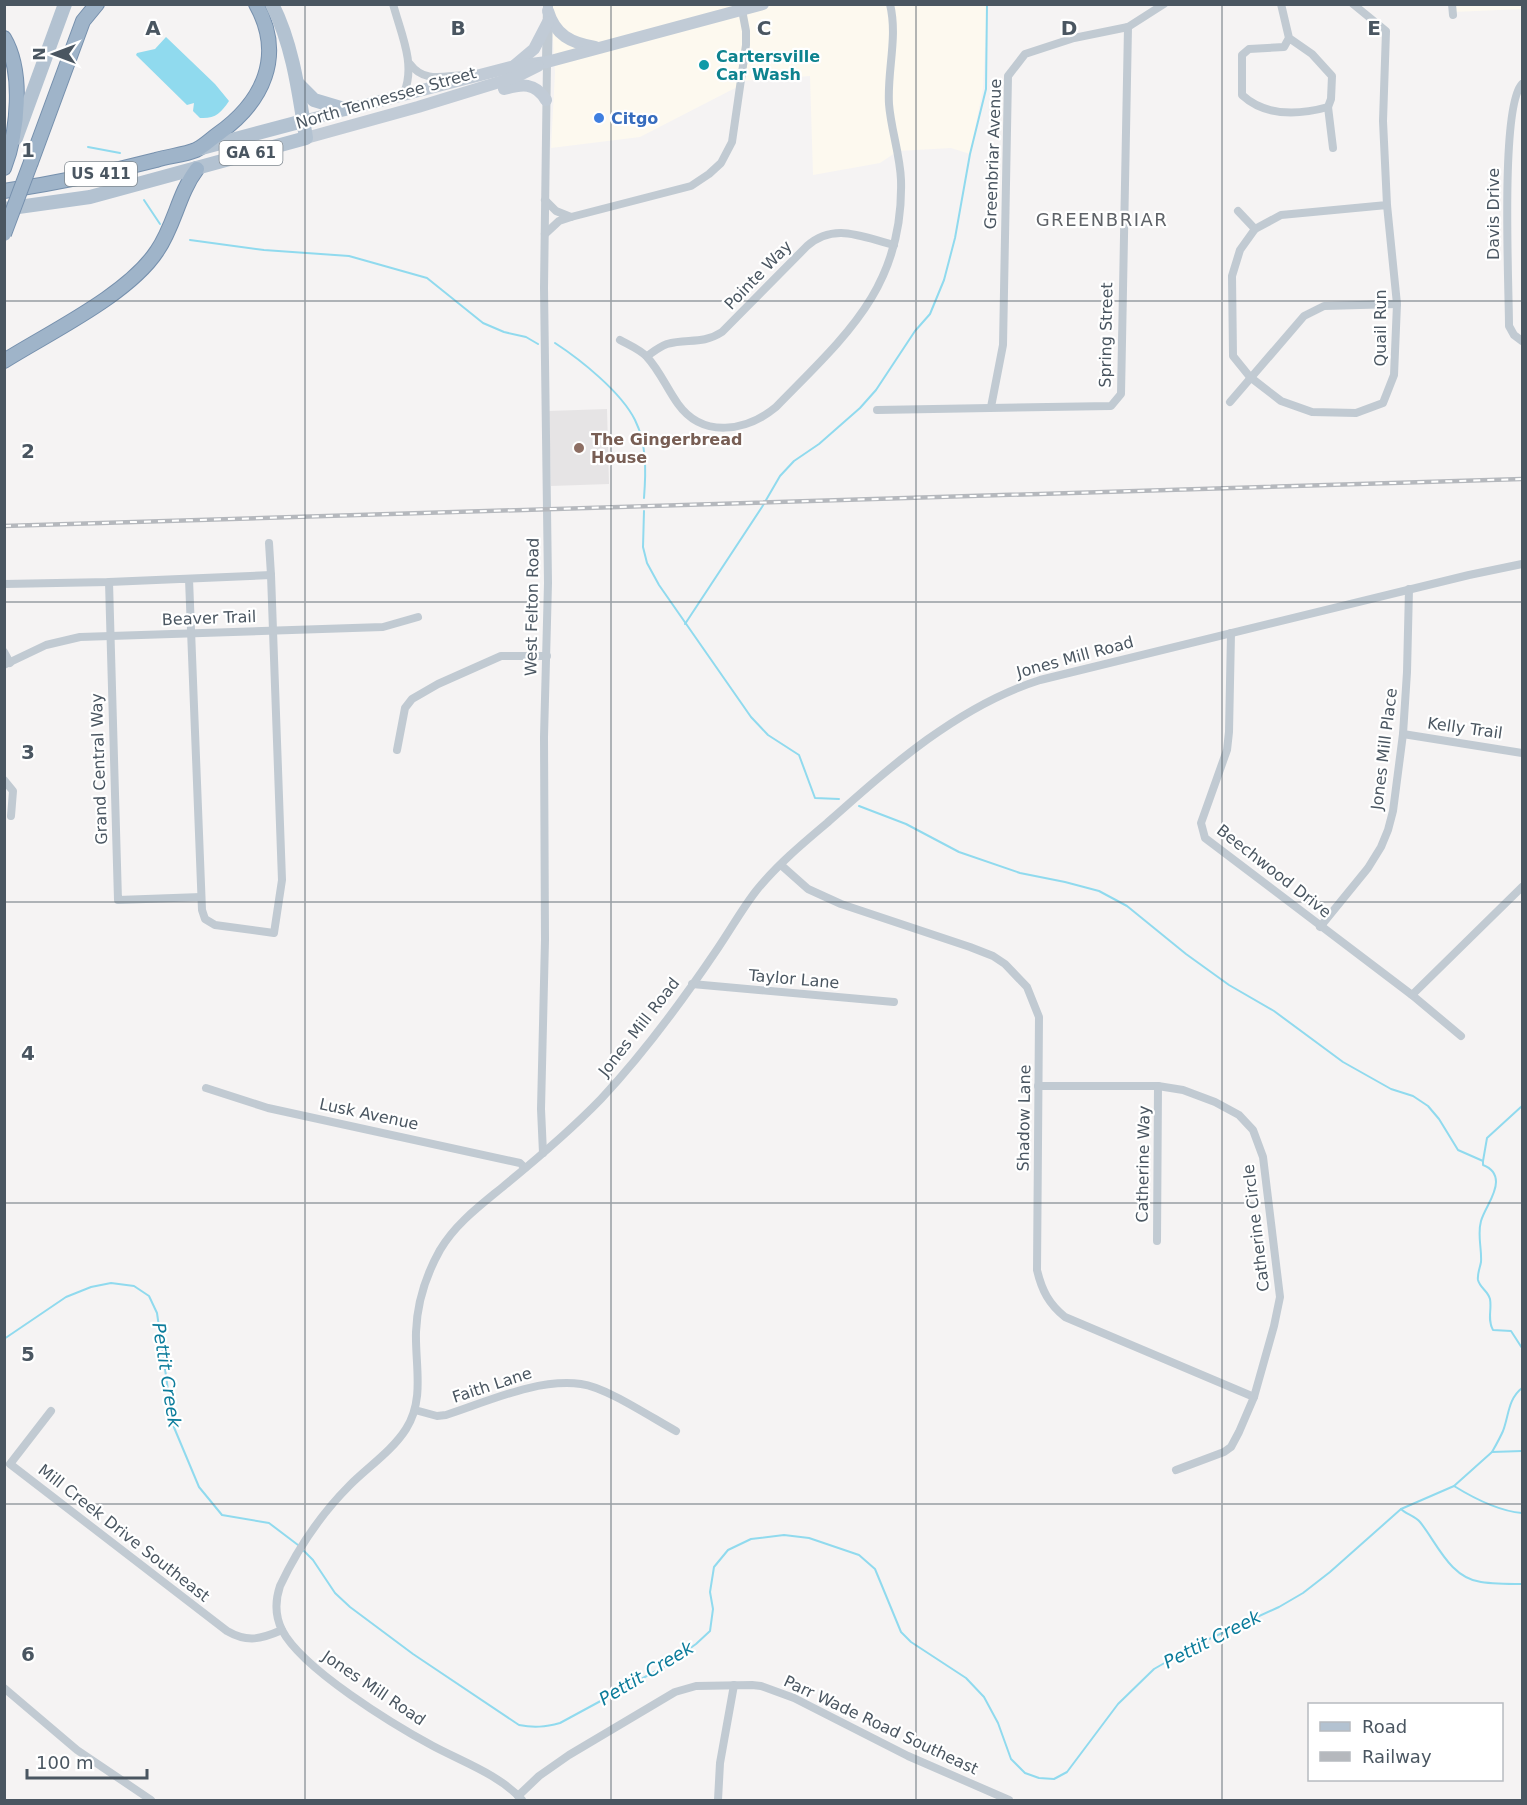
<svg xmlns="http://www.w3.org/2000/svg" width="1527" height="1805" font-family="'DejaVu Sans',sans-serif">
<style>
.commercial{fill:#fdf9ef}
.education{fill:#e6e4e5}
.water{fill:#90daee}
.lines{fill:none;stroke-linecap:round;stroke-linejoin:round}
.stream{stroke:#90daee;stroke-width:2}
.trunk-casing{stroke:#7690ad;stroke-width:16}
.minor{stroke:#c1cad2;stroke-width:8}
.tertiary{stroke:#c1cad2;stroke-width:10}
.secondary{stroke:#c1cbd6;stroke-width:12}
.primary{stroke:#b3c2d1;stroke-width:14}
.trunk{stroke:#9fb4c9;stroke-width:14}
.rail-casing{stroke:#b5b8bd;stroke-width:4.5}
.rail{stroke:#fff;stroke-width:2;stroke-dasharray:7;stroke-linecap:butt}
.trunk-bridge-casing{stroke:#7690ad;stroke-width:16;stroke-linecap:butt}
.trunk-bridge{stroke:#9fb4c9;stroke-width:14}
.grid{fill:none;stroke:#4a5661;stroke-width:1.5;stroke-opacity:0.55}
.culture-dot{fill:#0f9aa8;stroke:#fff;stroke-width:2}
.shop-dot{fill:#3f7fe0;stroke:#fff;stroke-width:2}
.education-dot{fill:#8d6e63;stroke:#fff;stroke-width:2}
.labels{text-anchor:middle;dominant-baseline:central;stroke-width:4.5;stroke-linejoin:round;paint-order:stroke}
.shield{fill:#fff;stroke:#808990;stroke-width:1.5}
.shield-label{font-size:15px;font-weight:bold;fill:#4a5661}
.culture-label{font-size:16px;font-weight:bold;fill:#0d838f;stroke:#fff;text-anchor:start}
.street-label{font-size:16px;fill:#4a5661;stroke:#fff}
.shop-label{font-size:16px;font-weight:bold;fill:#366cbe;stroke:#fff;text-anchor:start}
.education-label{font-size:16px;font-weight:bold;fill:#785e54;stroke:#fff;text-anchor:start}
.neighbourhood-label{font-size:18px;letter-spacing:1.5px;fill:#5f6368;stroke:#fff}
.water-label{font-size:18px;font-style:italic;fill:#0c7c9b;stroke:#fff}
.grid-label{font-size:20px;text-anchor:middle;font-weight:bold;fill:#4a5661;stroke:#fff;stroke-width:4.5;stroke-linejoin:round;paint-order:stroke}
</style>
<rect width="100%" height="100%" fill="#f5f3f3"/>
<!-- commercial -->
<g class="commercial">
<path d="M551,5H987L983,88L970,154L951,148L898,151L880,163L813,175L810,76L741,81V85L640,137L551,148L555,73Z"/>
<path d="M1454,5H1522V9L1453,12Z"/>
</g>
<!-- education -->
<path class="education" d="M607,409L609,484L551,486L549,411Z"/>
<!-- water -->
<path class="water" d="M166,37L215,84L229,101C221,113 215,119 200,118L193,111L194,103L187,105L136,55L137,53L155,49Z"/>
<g class="lines">
<!-- stream -->
<g class="stream">
<path d="M88,147L120,153"/>
<path d="M144,200L160,224"/>
<path d="M190,240L264,250L349,256L427,278L483,323L504,332L526,337L538,344"/>
<path d="M555,343C581,360 621,392 635,420C647,444 646,472 644,498"/>
<path d="M644,511L643,547L647,563L659,585L751,717L768,735L799,755L815,798L839,799"/>
<path d="M685,624L762,507L780,476L794,461L819,444L860,408L876,390L915,331L930,314L944,280L955,238L970,154L986,89L987,4"/>
<path d="M859,806L906,824L959,852L1020,873L1065,882L1099,891L1127,906L1186,954L1229,985L1274,1011L1343,1062L1391,1089L1413,1096L1428,1106L1439,1119L1458,1150L1483,1161V1165C1491,1168 1496,1173 1496,1182C1496,1195 1485,1208 1481,1221C1477,1235 1482,1248 1481,1262C1480,1268 1477,1274 1478,1280C1480,1288 1488,1291 1490,1299C1492,1310 1487,1319 1493,1330L1511,1331L1522,1348"/>
<path d="M1483,1161L1487,1138L1522,1106"/>
<path d="M4,1339L66,1297L91,1287L111,1283L134,1286L149,1296L157,1313L173,1425L199,1487L222,1515L269,1523L298,1545"/>
<path d="M1492,1452C1496,1445 1500,1438 1503,1431C1509,1415 1508,1399 1522,1388"/>
<path d="M1454,1486C1475,1499 1498,1511 1522,1513"/>
<path d="M1401,1509C1406,1514 1415,1516 1420,1522C1437,1543 1450,1578 1481,1582C1494,1584 1509,1584 1522,1584"/>
<path d="M302,1549L313,1560L335,1593L350,1607L413,1654L519,1725C534,1728 545,1727 560,1723L667,1665L696,1644L710,1631L713,1609L710,1592L714,1567L728,1550L751,1539L784,1535L809,1538L859,1555L875,1569L901,1632L911,1642L966,1678L984,1697L998,1723L1011,1759L1025,1773L1039,1778L1054,1779L1067,1772L1118,1704L1154,1669L1194,1646L1279,1607L1303,1593L1330,1572L1401,1509L1454,1486L1492,1452L1522,1451"/>
</g>
<defs>
<g id="trunk">
<path d="M4,38C24,72 18,132 4,168"/>
<path d="M31,162L83,21L97,4"/>
<path d="M4,191C56,183 106,173 156,160C169,156 184,155 196,150C204,146 211,139 218,134C263,102 285,56 256,4"/>
<path d="M4,361C50,332 128,295 157,251C175,225 178,194 197,169"/>
</g>
</defs>
<!-- trunk casing -->
<use href="#trunk" class="trunk-casing"/>
<!-- minor -->
<g class="minor">
<path d="M393,4C401,34 416,64 404,93"/>
<path d="M1281,4L1289,38L1284,47L1249,49L1242,55V95C1266,117 1299,115 1328,107L1331,99L1332,76L1312,54L1289,38"/>
<path d="M1353,4L1386,31L1383,121L1387,205L1397,304L1394,375L1383,403L1356,413L1312,412L1281,401L1250,377L1233,356L1232,276L1240,250L1255,229L1281,215L1387,205"/>
<path d="M1452,4L1453,15"/>
<path d="M410,64C424,83 443,76 464,75"/>
<path d="M1522,84C1500,107 1509,286 1509,326L1514,335L1522,341"/>
<path d="M1328,107L1333,148"/>
<path d="M1238,211L1255,229"/>
<path d="M571,217L691,186L709,174L721,163L732,142L746,45V31L742,10"/>
<path d="M545,234L559,221L571,217L556,211L545,200"/>
<path d="M620,340C629,345 641,350 647,357C660,371 667,389 678,404C703,439 747,431 776,407C844,337 904,288 901,180C900,154 891,130 889,104C887,70 898,38 890,4"/>
<path d="M647,356C653,352 659,347 667,344C687,338 702,345 722,332L807,246C834,222 862,237 894,245"/>
<path d="M1230,402L1304,316L1324,306L1397,304"/>
<path d="M991,407L1003,345L1008,76L1025,54L1074,38L1128,27L1164,4"/>
<path d="M877,410L1111,406L1121,394L1128,27"/>
<path d="M269,543L271,575"/>
<path d="M109,582L118,900L201,897"/>
<path d="M4,584L109,582L271,575L282,880L274,933L215,925L205,919L202,910L189,579"/>
<path d="M1231,633L1229,732L1227,750L1201,823L1205,838L1412,995L1461,1036"/>
<path d="M4,652L10,663"/>
<path d="M4,665L46,645L80,637L383,627L418,617"/>
<path d="M1403,734L1522,753"/>
<path d="M397,750L405,708L412,699L438,684L501,656H547"/>
<path d="M4,780L13,791L11,816"/>
<path d="M781,865L808,889L841,904L970,947L993,956L1005,964L1027,987L1039,1017L1037,1270C1042,1291 1049,1304 1065,1317L1254,1397"/>
<path d="M1320,927L1368,868L1381,847L1388,830L1393,811L1403,734L1407,672L1409,589"/>
<path d="M692,984L894,1002"/>
<path d="M1412,995L1522,887"/>
<path d="M1038,1086H1158L1183,1090L1215,1102L1239,1115L1253,1130L1263,1157L1280,1297L1274,1326L1254,1397L1239,1432L1231,1447L1224,1452L1176,1470"/>
<path d="M206,1088L268,1108L520,1163L525,1168"/>
<path d="M543,1153L541,1109L545,940L544,737L548,583L544,288L547,62"/>
<path d="M1157,1241L1158,1086"/>
<path d="M415,1410L437,1416L446,1415C487,1402 537,1378 581,1384C606,1387 652,1418 676,1431"/>
<path d="M51,1411L10,1464L227,1631C248,1643 261,1639 282,1630"/>
<path d="M4,1688L77,1750L151,1800"/>
<path d="M518,1796L539,1776L569,1755L675,1692L696,1686L752,1685L761,1686L794,1698L908,1756L1009,1800"/>
<path d="M522,1800C500,1775 463,1762 433,1746C394,1725 302,1669 282,1630C275,1616 275,1601 280,1586C297,1550 321,1514 350,1485C368,1467 392,1451 406,1429C425,1399 415,1365 416,1332C417,1304 426,1275 440,1250C456,1223 481,1205 505,1185C538,1158 571,1130 601,1099C644,1053 683,1000 718,948C731,929 742,909 756,891C776,866 802,844 827,823C890,767 958,706 1040,680L1469,575L1522,564"/>
<path d="M718,1800L720,1763L734,1685"/>
</g>
<!-- tertiary -->
<path class="tertiary" d="M547,62L548,4"/>
<!-- secondary -->
<g class="secondary">
<path d="M548,11C555,35 571,43 595,47"/>
<path d="M515,65L534,49L548,22"/>
<path d="M504,89C522,84 535,82 546,100"/>
<path d="M303,121L515,66L547,62L763,4"/>
<path d="M306,138L418,107L516,77L538,66"/>
</g>
<!-- primary -->
<g class="primary">
<path d="M298,84L314,100L344,109"/>
<path d="M16,138L65,4"/>
<path d="M198,149L303,121"/>
<path d="M4,209L90,197L306,138C299,94 293,45 272,4"/>
</g>
<!-- trunk -->
<use href="#trunk" class="trunk"/>
<defs>
<path id="rail" d="M4,526L1522,479"/>
</defs>
<!-- rail casing -->
<use href="#rail" class="rail-casing"/>
<!-- rail -->
<use href="#rail" class="rail"/>
<defs>
<path id="trunk-bridge" d="M4,234L31,162"/>
</defs>
<!-- trunk-bridge casing -->
<use href="#trunk-bridge" class="trunk-bridge-casing"/>
<!-- trunk-bridge -->
<use href="#trunk-bridge" class="trunk-bridge"/>
</g>
<!-- grid -->
<path class="grid" d="M305,4V1800M611,4V1800M916,4V1800M1222,4V1800M4,301H1522M4,602H1522M4,902H1522M4,1203H1522M4,1504H1522"/>
<!-- markers -->
<circle class="culture-dot" cx="704" cy="65" r="6"/>
<circle class="shop-dot" cx="599" cy="118" r="6"/>
<circle class="education-dot" cx="579" cy="448" r="6"/>
<g class="labels">
<!-- shield labels -->
<g class="shield">
<rect x="219.5" y="141" width="63" height="24" rx="4.5"/>
<rect x="65" y="162" width="72" height="24" rx="4.5"/>
</g>
<g class="shield-label">
<text x="251" y="153">GA 61</text>
<text x="101" y="174">US 411</text>
</g>
<!-- culture labels -->
<g class="culture-label">
<text x="716" y="56">Cartersville<tspan x="716" dy="18">Car Wash</tspan></text>
</g>
<!-- street labels -->
<g class="street-label">
<text transform="translate(386 98) rotate(-16)">North Tennessee Street</text>
<text transform="translate(993 154) rotate(-88)">Greenbriar Avenue</text>
<text transform="translate(1493 214) rotate(-90)">Davis Drive</text>
<text transform="translate(758 275) rotate(-46)">Pointe Way</text>
<text transform="translate(1380 328) rotate(-90)">Quail Run</text>
<text transform="translate(1106 335) rotate(-89)">Spring Street</text>
<text transform="translate(532 607) rotate(-89)">West Felton Road</text>
<text transform="translate(209 618) rotate(-2)">Beaver Trail</text>
<text transform="translate(1075 657) rotate(-15)">Jones Mill Road</text>
<text transform="translate(1465 728) rotate(8)">Kelly Trail</text>
<text transform="translate(1384 749) rotate(-83)">Jones Mill Place</text>
<text transform="translate(99 769) rotate(-92)">Grand Central Way</text>
<text transform="translate(1274 871) rotate(38)">Beechwood Drive</text>
<text transform="translate(794 979) rotate(5)">Taylor Lane</text>
<text transform="translate(639 1027) rotate(-52)">Jones Mill Road</text>
<text transform="translate(369 1114) rotate(12)">Lusk Avenue</text>
<text transform="translate(1024 1118) rotate(-89)">Shadow Lane</text>
<text transform="translate(1143 1164) rotate(-89)">Catherine Way</text>
<text transform="translate(1256 1228) rotate(-97)">Catherine Circle</text>
<text transform="translate(492 1385) rotate(-18)">Faith Lane</text>
<text transform="translate(124 1533) rotate(38)">Mill Creek Drive Southeast</text>
<text transform="translate(374 1688) rotate(34)">Jones Mill Road</text>
<text transform="translate(881 1725) rotate(25)">Parr Wade Road Southeast</text>
</g>
<!-- shop labels -->
<g class="shop-label">
<text x="611" y="118">Citgo</text>
</g>
<!-- education labels -->
<g class="education-label">
<text x="591" y="439">The Gingerbread<tspan x="591" dy="18">House</tspan></text>
</g>
<!-- neighbourhood labels -->
<g class="neighbourhood-label">
<text x="1102" y="219">GREENBRIAR</text>
</g>
<!-- water labels -->
<g class="water-label">
<text transform="translate(167 1375) rotate(81)">Pettit Creek</text>
<text transform="translate(1212 1639) rotate(-27)">Pettit Creek</text>
<text transform="translate(646 1673) rotate(-31)">Pettit Creek</text>
</g>
</g>
<g class="grid-label">
<text x="153" y="35">A</text>
<text x="458" y="35">B</text>
<text x="764" y="35">C</text>
<text x="1069" y="35">D</text>
<text x="1374" y="35">E</text>
<text x="28" y="157">1</text>
<text x="28" y="458">2</text>
<text x="28" y="759">3</text>
<text x="28" y="1060">4</text>
<text x="28" y="1361">5</text>
<text x="28" y="1661">6</text>
</g>
<!-- border -->
<rect width="1527" height="1805" fill="none" stroke="#4a5661" stroke-width="12"/>
<!-- legend -->
<rect x="1308" y="1703" width="195" height="78" fill="#ffffff" stroke="#b7bbc0" stroke-width="1.5"/>
<rect x="1320" y="1722" width="30" height="9" fill="#b3c2d1" stroke="#b7bbc0" stroke-width="1.5"/>
<text x="1362" y="1733" font-size="18" fill="#4a5661">Road</text>
<rect x="1320" y="1752" width="30" height="9" fill="#b5b8bd" stroke="#b7bbc0" stroke-width="1.5"/>
<text x="1362" y="1763" font-size="18" fill="#4a5661">Railway</text>
<!-- north arrow -->
<g transform="translate(54 54) rotate(270)" stroke="#ffffff" stroke-width="4.5" paint-order="stroke">
<path d="M0-4.5L10 22L0 15L-10 22Z" fill="#4a5661"/>
<text y="-9" font-size="16" font-weight="bold" text-anchor="middle" fill="#4a5661">N</text>
</g>
<!-- scale -->
<path d="M27 1769v9h120v-9" fill="none" stroke="#4a5661" stroke-width="3"/>
<text x="36" y="1769" font-size="18" fill="#4a5661" stroke="#ffffff" stroke-width="4.5" paint-order="stroke">100 m</text>
</svg>
